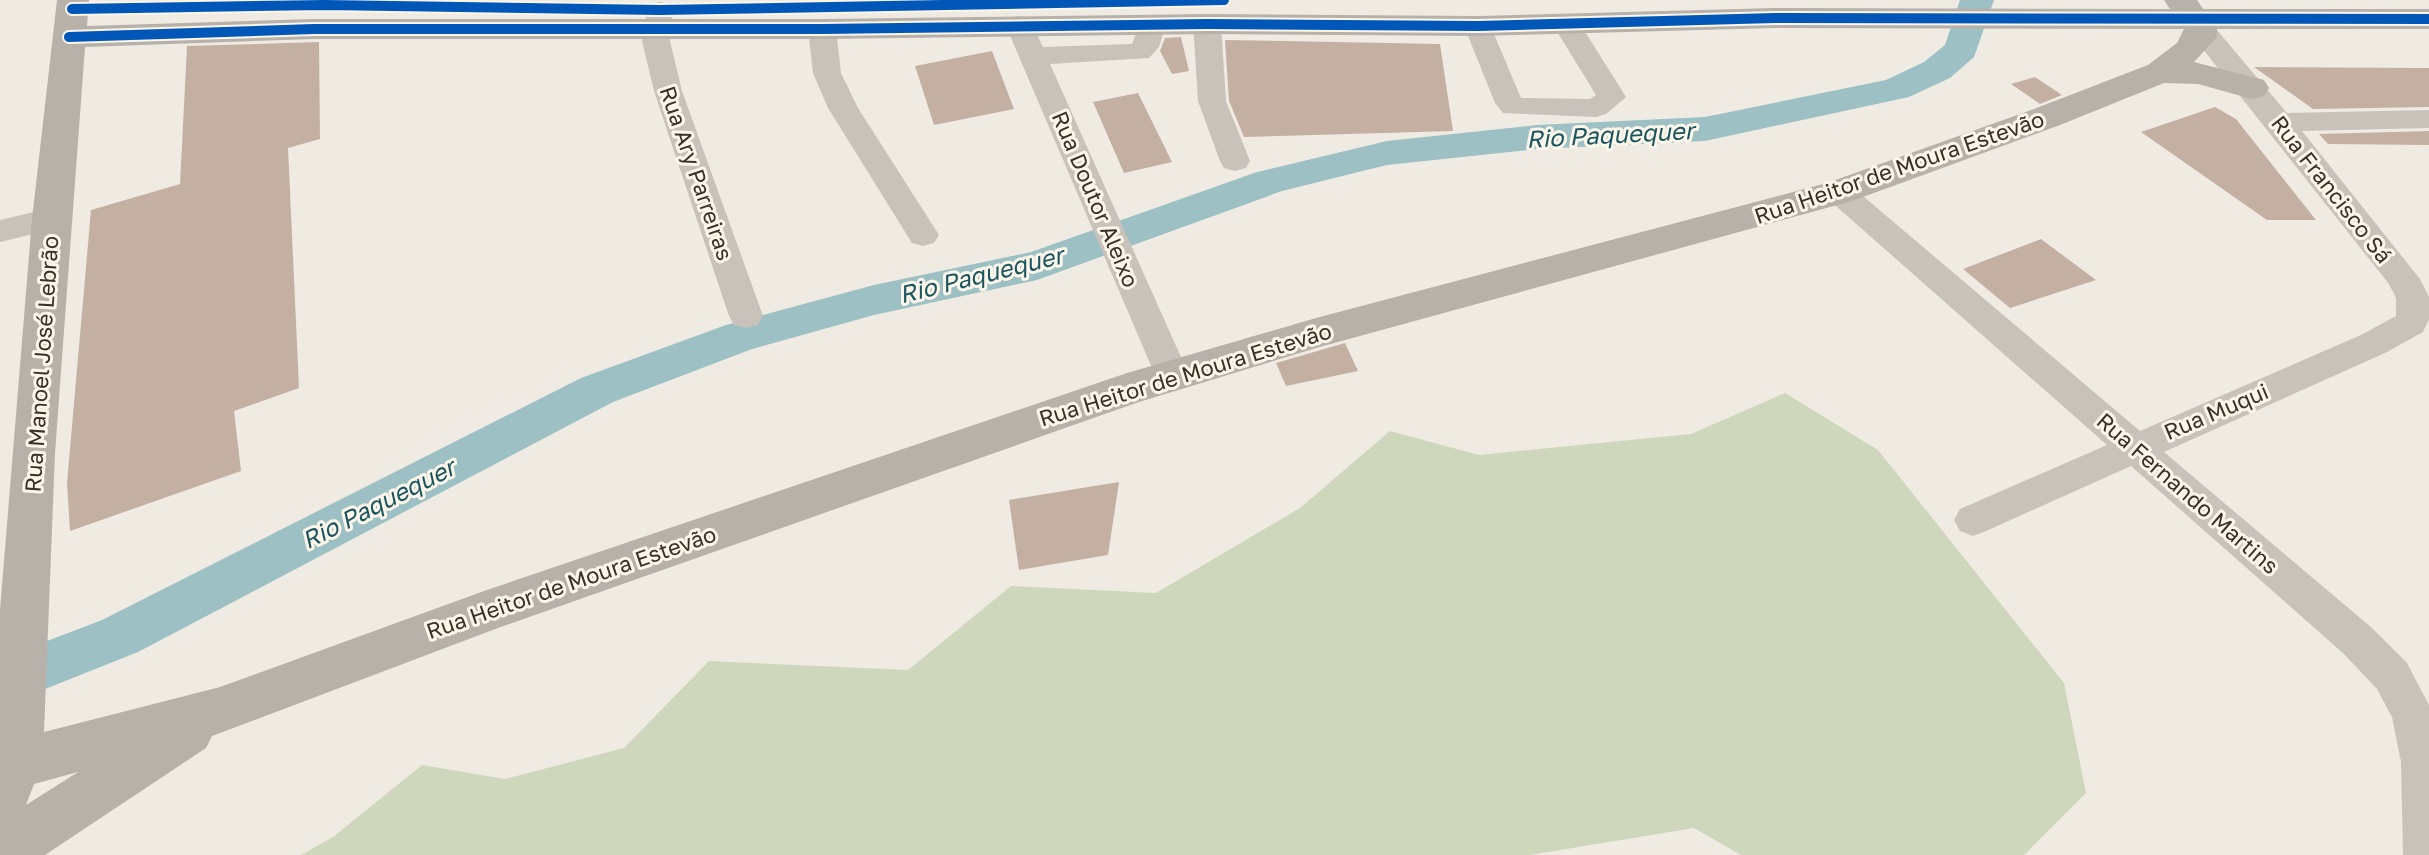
<svg xmlns="http://www.w3.org/2000/svg" width="2429" height="855" font-family="'Golos Text',sans-serif">
<style>
.green{fill:#ced7bb}
.lines{fill:none;stroke-linecap:round;stroke-linejoin:round}
.river{fill:#9cc0c3;fill-rule:evenodd}
.building{fill:#c4b0a3}
.minor{fill:#c8c2bb;fill-rule:evenodd}
.major{fill:#b7b1aa;fill-rule:evenodd}
.cycleway-casing{stroke:#fcf5ea;stroke-width:14}
.cycleway{stroke:#0057b8;stroke-width:10}
.labels{text-anchor:middle;dominant-baseline:central;stroke-width:6;stroke-linejoin:round;paint-order:stroke}
.street-label{font-size:22px;fill:#3a3028;stroke:#fcf5ea}
.water-label{font-size:24px;font-style:italic;fill:#195560;stroke:#fcf5ea}
</style>
<rect width="100%" height="100%" fill="#efebe3"/>
<!-- green -->
<path class="green" d="M1785,393L1878,450L2064,683L2086,793L2024,855H1741L1694,828L1530,855H301L333,837L422,765L505,779L624,748L709,661L908,670L1011,586L1156,593L1300,508L1390,431L1479,455L1691,434Z"/>
<g class="lines">
<!-- river -->
<path class="river" d="M1960,0H1994L1974,57L1950,78L1909,97L1705,141L1537,149L1387,165L1282,191L1037,280L874,315L752,349L613,402L138,652L0,707V659L102,620L581,378L726,325L874,285L1031,252L1257,172L1387,141L1537,125L1705,117L1886,80L1924,62L1945,45Z"/>
</g>
<!-- building -->
<g class="building">
<path d="M1181,37L1189,71L1172,74L1160,51L1165,38Z"/>
<path d="M1225,40L1440,44L1453,131L1244,137L1229,101Z"/>
<path d="M319,42L320,139L288,148L299,388L234,411L241,471L70,531L67,483L91,210L180,184L187,46Z"/>
<path d="M992,51L1014,109L934,125L915,66Z"/>
<path d="M2254,67L2429,68V107L2313,109Z"/>
<path d="M2035,77L2062,95L2040,104L2011,84Z"/>
<path d="M1138,93L1172,162L1124,173L1093,102Z"/>
<path d="M2215,107L2236,119L2316,220H2267L2141,132Z"/>
<path d="M2429,131V145L2328,144L2319,134Z"/>
<path d="M2041,239L2096,280L2010,308L1963,269Z"/>
<path d="M1345,343L1358,371L1286,386L1276,363Z"/>
<path d="M1119,482L1108,555L1019,570L1009,500Z"/>
</g>
<g class="lines">
<!-- minor -->
<g class="minor">
<path d="M660,2L670,4L673,10L670,41L682,91L763,316L758,325L746,328L734,325L729,316L654,91L642,41L647,10L650,4Z"/>
<path d="M1019,16L1029,18L1043,47L1132,44L1142,18H1162L1166,24L1159,47L1149,58L1050,64L1189,375L1184,384L1172,388L1160,384L1155,375L1005,24L1009,18Z"/>
<path d="M1207,16L1217,18L1221,24L1226,101L1250,161L1246,168L1235,171L1224,168L1220,161L1198,101L1193,24L1197,18Z"/>
<path d="M1567,17L1577,19L1626,97L1606,114L1596,117L1503,113L1495,103L1464,26L1468,20H1488L1521,98L1590,99L1596,95L1553,25L1557,19Z"/>
<path d="M822,21L832,23L836,29L841,73L858,108L939,235L934,243L923,246L912,243L828,108L813,73L808,29L812,23Z"/>
<path d="M2201,21L2211,23L2287,113L2429,110V128L2302,131L2420,279L2429,297V319L2423,332L2385,353L2164,452L2372,628L2407,663L2429,705V855H2403L2401,762L2392,717L2377,689L2344,654L2131,466L1986,531L1973,536L1960,531L1954,520L1960,509L2107,445L1828,199L1824,192L1828,185L1839,182L1850,185L2140,431L2361,335L2396,316V298L2389,284L2187,29L2191,23Z"/>
<path d="M51,208L62,211L67,219L62,227L0,242V220Z"/>
</g>
<!-- major -->
<path class="major" d="M57,0H89L87,26L314,19H822L1207,14L1478,16L1775,8L2170,9L2164,0H2197L2203,9H2429V29H2217V37L2194,62L2264,80L2269,88L2264,96L2252,99L2198,84L2164,83L2060,125L1852,201L1316,348L1139,402L498,628L212,736L206,748L45,855H0V610L32,219ZM1775,28L2184,29L2177,43L2148,65L2034,109L1827,183L1316,318L1127,373L484,591L220,687L44,732L55,453L85,47L314,39H822L1207,34L1478,36ZM78,772L26,805L34,784Z"/>
<defs>
<g id="cycleway">
<path d="M72,9L325,5L660,10L1224,0"/>
<path d="M69,37L314,29H822L1207,24L1478,26L1775,18L2429,19"/>
</g>
</defs>
<!-- cycleway casing -->
<use href="#cycleway" class="cycleway-casing"/>
<!-- cycleway -->
<use href="#cycleway" class="cycleway"/>
</g>
<g class="labels">
<!-- street labels -->
<g class="street-label">
<text transform="translate(1899 167) rotate(-19)">Rua Heitor de Moura Estevão</text>
<text transform="translate(697 173) rotate(71)">Rua Ary Parreiras</text>
<text transform="translate(2332 189) rotate(52)">Rua Francisco Sá</text>
<text transform="translate(1096 199) rotate(67)">Rua Doutor Aleixo</text>
<text transform="translate(41 364) rotate(-86)">Rua Manoel José Lebrão</text>
<text transform="translate(1185 374) rotate(-17)">Rua Heitor de Moura Estevão</text>
<text transform="translate(2216 411) rotate(-23)">Rua Muqui</text>
<text transform="translate(2188 493) rotate(41)">Rua Fernando Martins</text>
<text transform="translate(571 582) rotate(-19)">Rua Heitor de Moura Estevão</text>
</g>
<!-- water labels -->
<g class="water-label">
<text transform="translate(1610 134) rotate(-3)">Rio Paquequer</text>
<text transform="translate(981 274) rotate(-14)">Rio Paquequer</text>
<text transform="translate(378 503) rotate(-27)">Rio Paquequer</text>
</g>
</g>
</svg>
